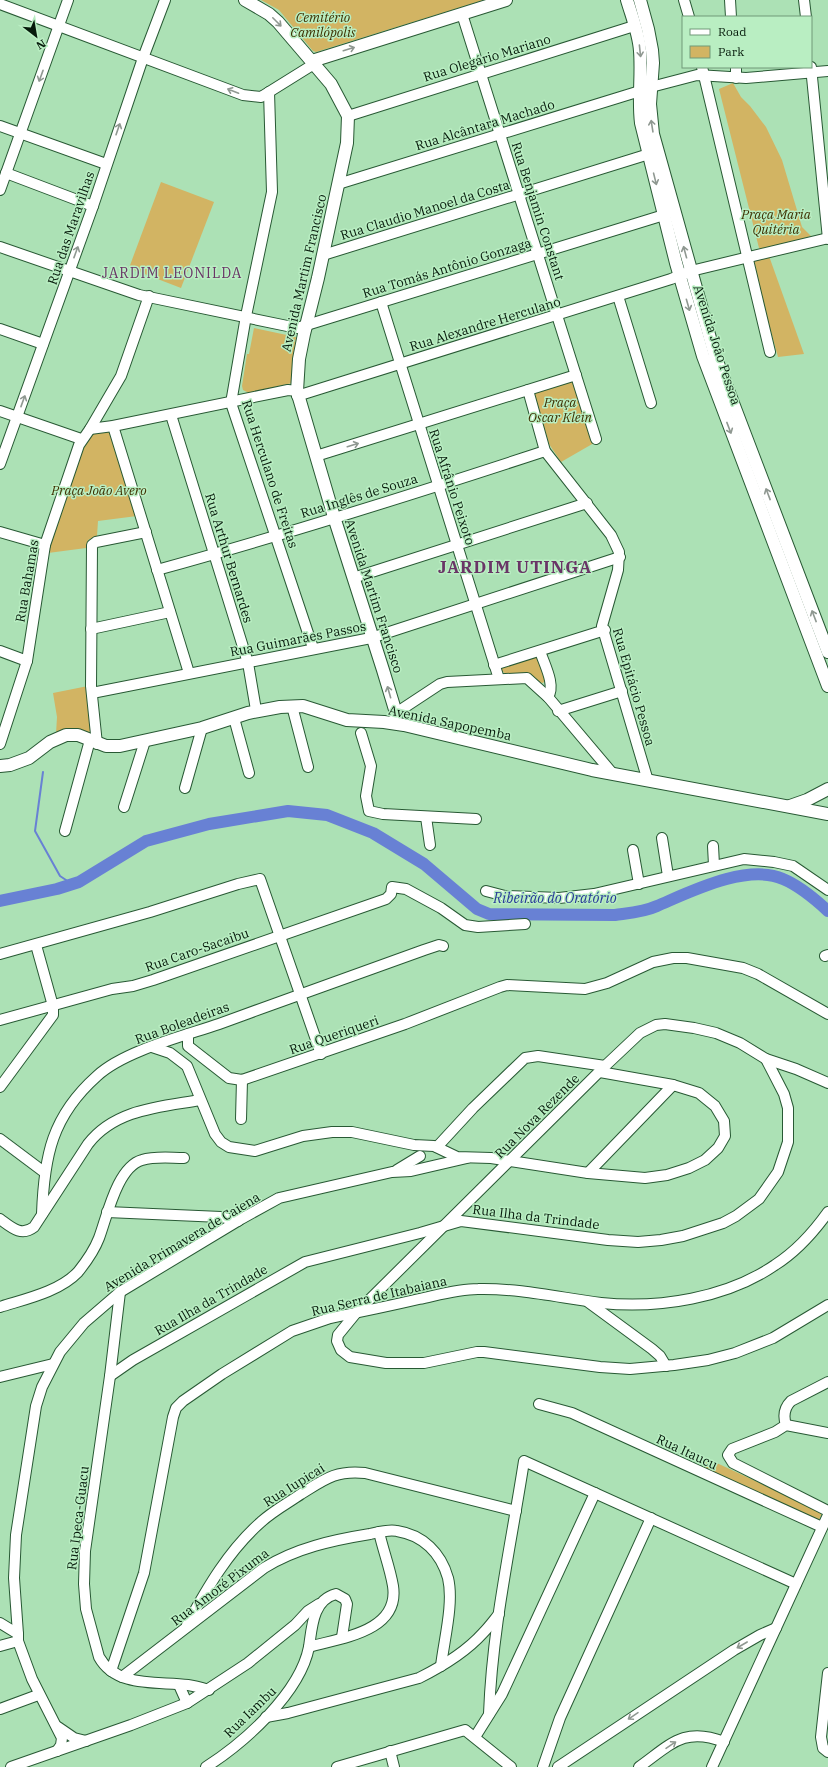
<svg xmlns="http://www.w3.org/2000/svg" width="828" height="1767" font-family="'IBM Plex Serif',serif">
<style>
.green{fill:#d2b463}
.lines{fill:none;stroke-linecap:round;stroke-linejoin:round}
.stream{stroke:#6881d4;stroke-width:2}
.river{stroke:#6881d4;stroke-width:12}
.minor-casing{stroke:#285934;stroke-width:12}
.major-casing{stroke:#285934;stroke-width:14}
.minor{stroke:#fff;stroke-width:10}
.major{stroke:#fff;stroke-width:12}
.oneway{stroke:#8f9891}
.labels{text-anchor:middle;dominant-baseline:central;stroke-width:3;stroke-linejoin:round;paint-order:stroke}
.park-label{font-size:13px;font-style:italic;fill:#3e2f00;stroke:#b9eec2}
.street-label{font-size:13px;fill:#061a0b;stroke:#b9eec2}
.neighbourhood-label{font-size:14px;letter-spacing:1px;fill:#693566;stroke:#b9eec2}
.water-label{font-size:14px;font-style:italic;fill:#263798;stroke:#b9eec2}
.district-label{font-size:17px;font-weight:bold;letter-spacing:1px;fill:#693566;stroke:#b9eec2}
</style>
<rect width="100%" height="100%" fill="#ace1b5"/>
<!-- green -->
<g class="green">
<path d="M261,0H484L316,52L313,51L279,10Z"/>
<path d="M733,83L741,97L750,106L766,127L782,160L802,227L811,236L763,250L759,248L719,89Z"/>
<path d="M161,182L214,202L181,288L129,268Z"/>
<path d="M769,256L804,354L778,357L751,260Z"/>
<path d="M254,328L296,337L292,383L249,393L243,390L242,386L247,354H249Z"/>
<path d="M573,381L594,443L561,462L549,444L534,393Z"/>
<path d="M104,431L111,433L137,516L98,521L97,536L88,540L86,548L48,553L49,543L84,443L92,434Z"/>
<path d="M535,656L539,659L546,679L543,683L507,675L501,670L503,666Z"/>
<path d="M88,686L91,731L86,733L56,734L57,717L53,693Z"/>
<path d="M706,1458L813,1508L822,1513L819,1520L702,1467Z"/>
</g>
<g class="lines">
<!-- stream -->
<path class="stream" d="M43,772L35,831L60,876L72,884"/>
<!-- river -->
<path class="river" d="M0,901L57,889L79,882L146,841L209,824L288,811L327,815L373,833L424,864L477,909L489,914L615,915C629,913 644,912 657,906C690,892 747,863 783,879C800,886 815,899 828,911"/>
<defs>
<g id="minor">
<path d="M684,0L689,17"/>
<path d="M730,0L731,17"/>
<path d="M804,0L806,17"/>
<path d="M0,4L243,95L261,97L314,64"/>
<path d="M462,14L596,439"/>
<path d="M702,67L770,352"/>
<path d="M736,67V78"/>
<path d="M811,67L828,239"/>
<path d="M651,87L697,75L746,78L828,71"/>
<path d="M269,92L272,192L246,316L231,403L313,648"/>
<path d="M348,116L634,26"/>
<path d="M0,126L106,164"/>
<path d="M6,173L93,206"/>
<path d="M338,184L640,91"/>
<path d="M0,190L68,0"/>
<path d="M0,247L139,295L297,328L664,215"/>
<path d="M323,255L649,154"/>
<path d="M618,296L651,403"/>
<path d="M381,302L499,679"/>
<path d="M0,329L43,344"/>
<path d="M528,390L545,451L611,535L619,552L618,570L602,626L648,781"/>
<path d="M297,396L671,279L691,271L828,238"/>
<path d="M0,411L81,439"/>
<path d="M171,415L248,663L256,710"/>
<path d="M113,426L189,673"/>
<path d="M90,429L113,426L288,390L297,391"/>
<path d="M316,456L576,375"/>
<path d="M0,464L93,206L143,58L165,0"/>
<path d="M0,532L45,545"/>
<path d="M157,570C288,534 417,493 545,451"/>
<path d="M353,578L587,503"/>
<path d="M91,629L170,612"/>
<path d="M0,651L27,661"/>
<path d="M540,651C544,664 556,685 548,697"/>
<path d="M494,665L605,630"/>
<path d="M92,693L371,638L620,557"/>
<path d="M292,706L308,767"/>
<path d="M558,711L622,691"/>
<path d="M396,713L440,684L447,682L527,678L548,697L613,774"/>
<path d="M234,718L249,773"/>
<path d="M361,733L371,766L366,796L369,811L383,814L476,819"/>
<path d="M0,744L27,661L45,545L79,445L90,429L121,376L149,296"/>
<path d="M97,744L91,686L92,545L96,542L146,532"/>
<path d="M185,788L202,728"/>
<path d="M124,807L145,741"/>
<path d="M426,817L430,845"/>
<path d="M65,831L90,740"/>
<path d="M662,838L668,876"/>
<path d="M713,846L714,865"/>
<path d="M633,850L639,884"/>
<path d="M486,891L505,896L534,897L559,898L594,894L744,859L774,862L793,866L828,890"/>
<path d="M0,954L150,912L238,884L260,879L321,1054"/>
<path d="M825,956L828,955"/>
<path d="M0,1020L112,989L133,986L153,980L386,899L391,894L392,887L406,889L441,908L465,925L478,927L525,924"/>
<path d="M188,1034V1046L229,1078L242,1080L405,1024L500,987L507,985L585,989L607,983L653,962L673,958H687L743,968L758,974L828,1014"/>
<path d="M152,1047L170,1053L187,1066L215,1134L221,1142L229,1147L255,1151L303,1136L332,1132H352L414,1145L434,1146L457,1157L491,1158L588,1173L645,1178L667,1175L689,1168L705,1160L718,1148L725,1136L724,1121L715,1106L699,1093L673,1085L600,1072"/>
<path d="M828,1083L796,1069L766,1059L740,1043L716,1033L694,1028L665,1024L656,1025L640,1033L605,1066L356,1313L338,1335L337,1341L341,1350L350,1357L386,1363H424L477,1352H484L600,1367L630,1369L674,1365L708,1360L735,1353L773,1338L828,1305"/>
<path d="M0,1087L53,1015V1006L36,945"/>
<path d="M241,1119L242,1080"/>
<path d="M0,1139L44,1172"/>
<path d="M437,1147L473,1108L525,1058L538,1056L605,1066"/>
<path d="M397,1170L420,1156"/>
<path d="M588,1173L673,1085"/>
<path d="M107,1212L221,1217L238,1221"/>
<path d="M42,1214C44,1156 52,1116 97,1076C124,1051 184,1036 219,1024C287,999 355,975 424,950L439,945L443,946"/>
<path d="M0,1219C11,1227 21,1237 34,1227L88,1144C115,1109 160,1107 200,1100"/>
<path d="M120,1292L110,1376L85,1551L84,1584L86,1609L99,1657C116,1688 158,1681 188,1685C195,1686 202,1688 209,1690"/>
<path d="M588,1302L652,1349L660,1356L666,1366"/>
<path d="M0,1307C25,1299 59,1292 78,1272C86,1262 94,1251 99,1238C107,1217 117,1167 142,1160C155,1156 170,1158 184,1158"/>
<path d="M110,1376L133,1360L305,1262L420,1233L461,1221L608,1240L638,1242L661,1240L683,1236L723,1223L736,1216L759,1199L778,1172L788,1142V1108L784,1094L766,1059"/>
<path d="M0,1377L53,1364"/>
<path d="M539,1404L572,1413L822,1527"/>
<path d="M786,1425C783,1416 784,1408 791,1401L828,1382"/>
<path d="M828,1433L786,1425L775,1432L732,1449L728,1455L733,1463L828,1511"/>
<path d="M0,1623L18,1634"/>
<path d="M187,1625C207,1588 229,1550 261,1522C273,1511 288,1503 301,1494C325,1479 336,1470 365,1473L516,1511"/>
<path d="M0,1646L18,1641"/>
<path d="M309,1647C312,1626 313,1600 336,1594L345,1599L347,1604L342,1637"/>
<path d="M111,1671L144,1573L173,1417L176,1408L183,1401L222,1374L292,1331L330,1318C360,1312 389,1306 419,1299C438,1295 458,1289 478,1289C519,1288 561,1298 601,1303C659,1309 727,1298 775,1265C797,1251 813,1233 828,1212"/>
<path d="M828,1673L821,1737L823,1748L828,1752"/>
<path d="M122,1677L264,1568C296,1548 333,1540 370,1534C379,1532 389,1529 397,1531C423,1535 441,1553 448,1578C454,1603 444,1640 441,1666"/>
<path d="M179,1685L187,1703"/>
<path d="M0,1709L38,1695"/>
<path d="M489,1714C492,1629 511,1545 524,1461L796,1584"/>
<path d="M266,1717L288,1713L419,1678C441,1667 466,1652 483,1633C489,1627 494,1620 499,1614"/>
<path d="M58,1727L74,1738L86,1741"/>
<path d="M475,1737L502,1694L595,1493"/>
<path d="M57,1751L61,1745L62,1738L32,1679L18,1641V1634L14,1578L16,1535L36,1406L42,1387L60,1352L84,1323L120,1292L241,1219L279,1198L392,1172L411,1171L467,1158"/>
<path d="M390,1751L394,1767"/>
<path d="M11,1767L131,1725L187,1703L248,1663L295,1625L308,1611L319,1604"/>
<path d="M206,1767C245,1742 300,1693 309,1647C340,1638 400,1632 393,1586C390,1568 383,1550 379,1532"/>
<path d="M337,1767L465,1730L511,1767"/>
<path d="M543,1767L560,1718L651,1518"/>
<path d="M558,1767L734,1650L760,1635L776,1628"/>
<path d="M639,1767C670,1745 684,1726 724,1742"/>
<path d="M712,1767L828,1515"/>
</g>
<g id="major">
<path d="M245,0L269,14L278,22L331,84L348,116L347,143L318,278L304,334L299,359L297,391L334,517L383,670L396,713L395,723"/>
<path d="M627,0C632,17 639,34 640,51C642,75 638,99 641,123L676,263L703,356L828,686"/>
<path d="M640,0L648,29L652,50L653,63L650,104L653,134L715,356L828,652"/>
<path d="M312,61L506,0"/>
<path d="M0,766L10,765L29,758L50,742L66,735H78L106,746H120L202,728L248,713L280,707L303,706L347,720L384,722L404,725L592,770L828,814"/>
<path d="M790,806L807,800L828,789"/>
</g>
</defs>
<!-- minor casing -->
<use href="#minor" class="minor-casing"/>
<!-- major casing -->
<use href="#major" class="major-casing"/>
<!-- minor -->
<use href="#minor" class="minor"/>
<!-- major -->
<use href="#major" class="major"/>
</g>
<!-- one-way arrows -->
<defs><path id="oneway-shaft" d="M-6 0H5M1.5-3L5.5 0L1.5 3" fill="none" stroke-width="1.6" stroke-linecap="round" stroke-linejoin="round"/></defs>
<g class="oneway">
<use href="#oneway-shaft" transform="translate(277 22) rotate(45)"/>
<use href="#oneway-shaft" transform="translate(349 49) rotate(-17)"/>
<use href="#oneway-shaft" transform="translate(640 51) rotate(84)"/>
<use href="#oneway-shaft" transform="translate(41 76) rotate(110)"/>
<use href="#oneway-shaft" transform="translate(233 91) rotate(-159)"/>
<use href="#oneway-shaft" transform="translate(652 126) rotate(-99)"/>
<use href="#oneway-shaft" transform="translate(118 129) rotate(-71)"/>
<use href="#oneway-shaft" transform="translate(655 179) rotate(76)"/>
<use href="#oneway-shaft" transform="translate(76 252) rotate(-70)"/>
<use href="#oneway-shaft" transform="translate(685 252) rotate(-105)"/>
<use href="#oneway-shaft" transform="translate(688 305) rotate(74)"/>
<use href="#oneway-shaft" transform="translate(23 401) rotate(-70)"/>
<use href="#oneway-shaft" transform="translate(729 428) rotate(69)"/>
<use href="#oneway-shaft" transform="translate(353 445) rotate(-17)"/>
<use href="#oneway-shaft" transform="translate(768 494) rotate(-111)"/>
<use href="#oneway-shaft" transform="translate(814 616) rotate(-111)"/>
<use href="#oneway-shaft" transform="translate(389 692) rotate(-106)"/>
<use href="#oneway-shaft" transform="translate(742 1645) rotate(150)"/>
<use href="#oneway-shaft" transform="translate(633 1716) rotate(146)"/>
<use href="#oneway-shaft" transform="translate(671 1745) rotate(-34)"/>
</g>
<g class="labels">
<!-- park labels -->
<g class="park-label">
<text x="323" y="17">Cemitério<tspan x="323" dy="15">Camilópolis</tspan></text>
<text x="776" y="214">Praça Maria<tspan x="776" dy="15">Quitéria</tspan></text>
<text x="560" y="402">Praça<tspan x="560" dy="15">Oscar Klein</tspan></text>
<text x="99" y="490">Praça João Avero</text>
</g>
<!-- street labels -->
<g class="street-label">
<text transform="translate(487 58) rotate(-17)">Rua Olegário Mariano</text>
<text transform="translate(485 125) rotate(-17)">Rua Alcântara Machado</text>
<text transform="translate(425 210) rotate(-17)">Rua Claudio Manoel da Costa</text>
<text transform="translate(538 211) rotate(72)">Rua Benjamin Constant</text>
<text transform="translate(71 228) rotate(-71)">Rua das Maravilhas</text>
<text transform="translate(447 268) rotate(-17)">Rua Tomás Antônio Gonzaga</text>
<text transform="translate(304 273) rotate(-77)">Avenida Martim Francisco</text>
<text transform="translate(485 324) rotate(-17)">Rua Alexandre Herculano</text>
<text transform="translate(717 345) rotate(72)">Avenida João Pessoa</text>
<text transform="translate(270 474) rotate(72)">Rua Herculano de Freitas</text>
<text transform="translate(452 487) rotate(72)">Rua Afrânio Peixoto</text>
<text transform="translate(359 496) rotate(-17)">Rua Inglês de Souza</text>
<text transform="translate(229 558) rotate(73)">Rua Arthur Bernardes</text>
<text transform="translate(27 581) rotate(-80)">Rua Bahamas</text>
<text transform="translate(374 596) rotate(72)">Avenida Martim Francisco</text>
<text transform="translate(298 639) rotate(-11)">Rua Guimarães Passos</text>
<text transform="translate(634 687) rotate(74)">Rua Epitácio Pessoa</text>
<text transform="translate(450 723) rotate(12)">Avenida Sapopemba</text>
<text transform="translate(197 950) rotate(-19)">Rua Caro-Sacaibu</text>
<text transform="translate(182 1023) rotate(-20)">Rua Boleadeiras</text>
<text transform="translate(334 1035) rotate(-19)">Rua Queriqueri</text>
<text transform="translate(537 1116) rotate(-45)">Rua Nova Rezende</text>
<text transform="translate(536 1217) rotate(7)">Rua Ilha da Trindade</text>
<text transform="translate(182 1242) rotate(-31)">Avenida Primavera de Caiena</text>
<text transform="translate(379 1296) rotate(-13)">Rua Serra de Itabaiana</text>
<text transform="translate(211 1300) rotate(-30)">Rua Ilha da Trindade</text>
<text transform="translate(687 1452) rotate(25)">Rua Itaucu</text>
<text transform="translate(294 1485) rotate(-32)">Rua Iupicai</text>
<text transform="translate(78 1518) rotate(-83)">Rua Ipeca-Guacu</text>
<text transform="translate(220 1587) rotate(-37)">Rua Amoré Pixuma</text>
<text transform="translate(250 1712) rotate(-44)">Rua Iambu</text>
</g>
<!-- neighbourhood labels -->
<g class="neighbourhood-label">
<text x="172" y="273">JARDIM LEONILDA</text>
</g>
<!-- water labels -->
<g class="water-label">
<text x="555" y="898">Ribeirão do Oratório</text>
</g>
<!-- district labels -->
<g class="district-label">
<text x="515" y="567">JARDIM UTINGA</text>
</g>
</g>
<!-- legend -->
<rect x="682" y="16" width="130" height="52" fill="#b9eec2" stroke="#719979"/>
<rect x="690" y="29" width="20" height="6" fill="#ffffff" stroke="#719979"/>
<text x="718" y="36" font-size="12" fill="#061a0b">Road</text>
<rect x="690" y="46" width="20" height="12" fill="#d2b463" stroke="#719979"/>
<text x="718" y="56" font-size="12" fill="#061a0b">Park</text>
<!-- north arrow -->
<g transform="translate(36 36) rotate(149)" stroke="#b9eec2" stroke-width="3" paint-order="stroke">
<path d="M0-3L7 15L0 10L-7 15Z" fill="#061a0b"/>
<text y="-6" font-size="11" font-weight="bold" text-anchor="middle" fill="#061a0b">N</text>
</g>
</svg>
